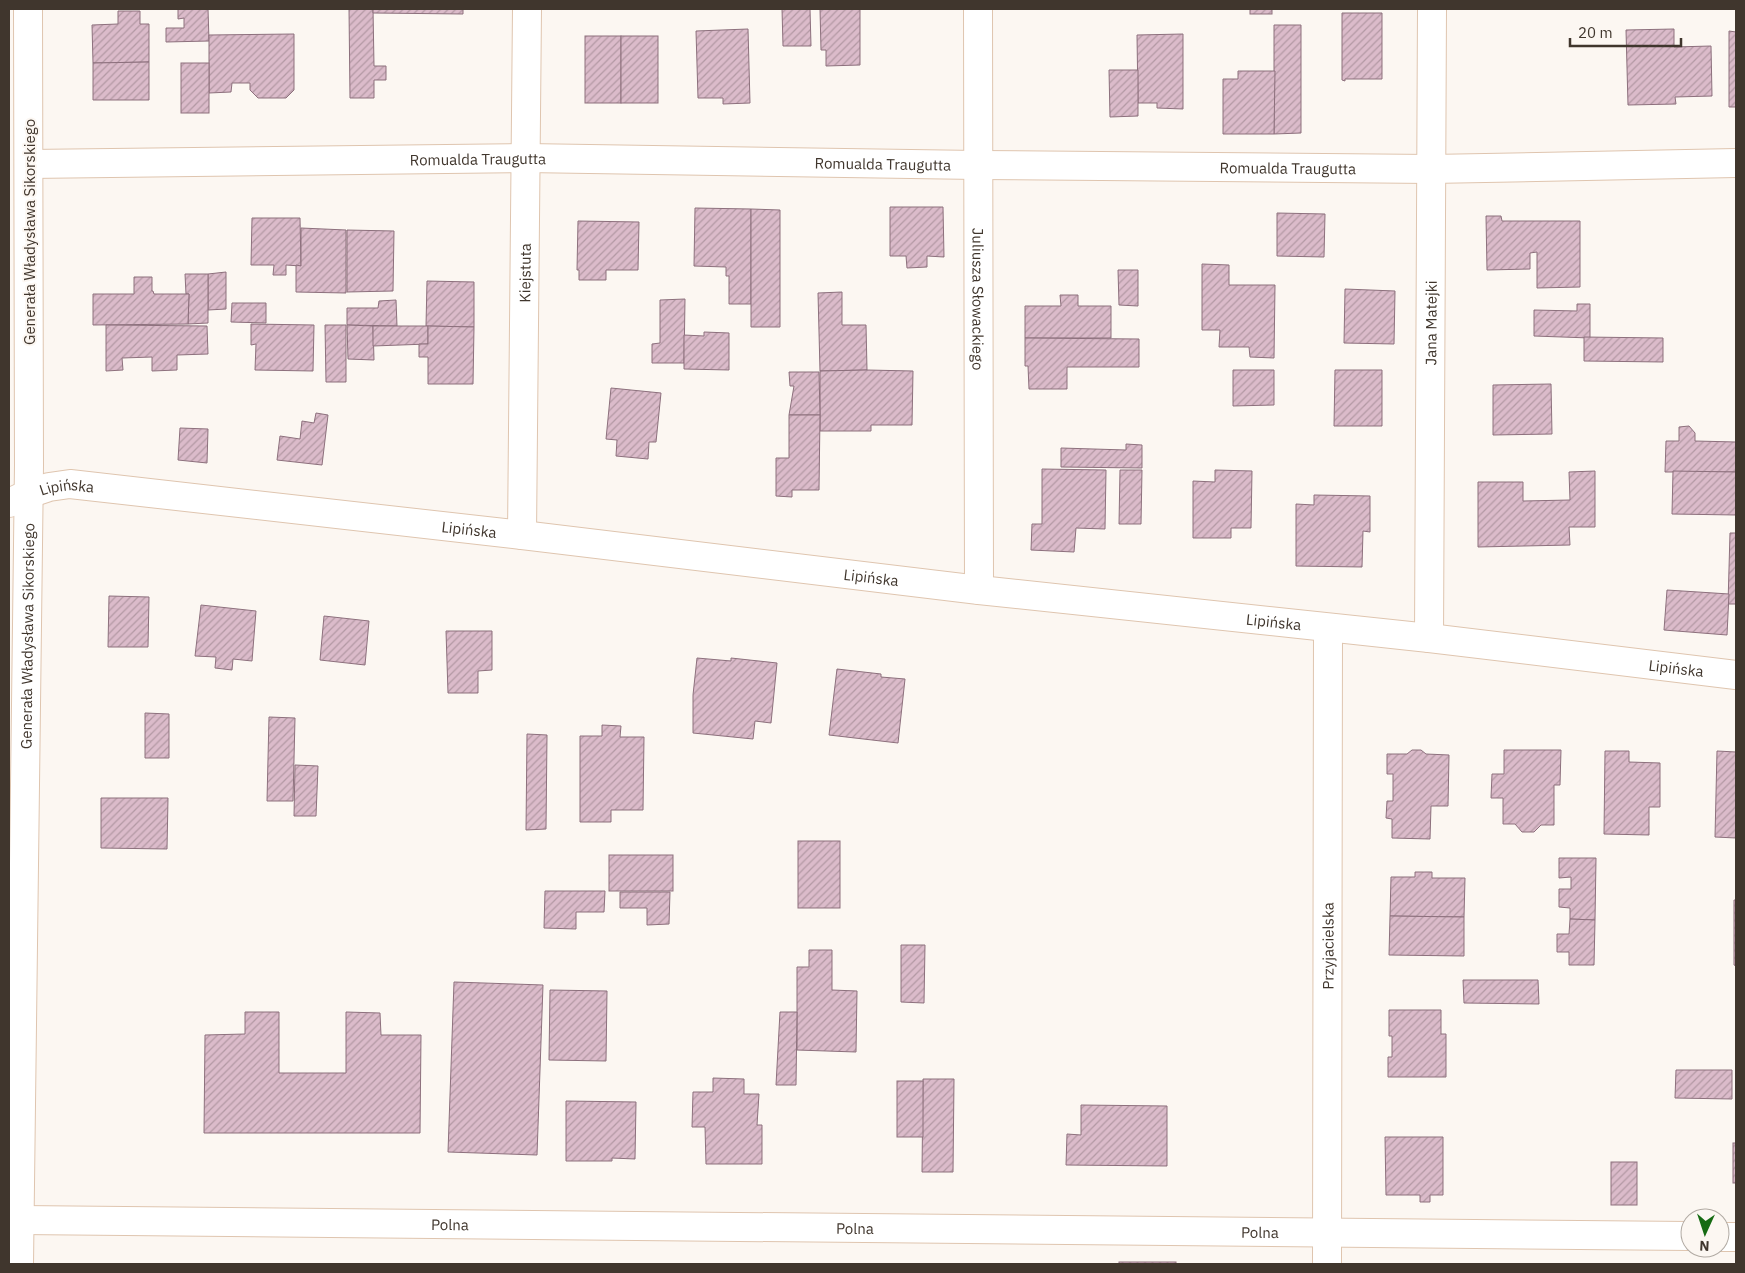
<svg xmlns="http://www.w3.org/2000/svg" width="1745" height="1273" font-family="'IBM Plex Sans',sans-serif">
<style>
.building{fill:url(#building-hatch);stroke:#8d707d}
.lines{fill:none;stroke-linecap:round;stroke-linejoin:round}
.street-casing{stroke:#dfc5af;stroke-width:30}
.secondary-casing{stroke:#dfc5af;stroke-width:30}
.street{stroke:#fff;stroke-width:28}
.secondary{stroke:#fff;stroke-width:28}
.labels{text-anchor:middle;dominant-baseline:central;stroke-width:4;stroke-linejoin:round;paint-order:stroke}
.street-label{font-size:15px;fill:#40362d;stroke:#fcf7f2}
</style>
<defs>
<pattern id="building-hatch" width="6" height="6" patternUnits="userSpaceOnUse" patternTransform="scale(1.25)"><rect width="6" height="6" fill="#dbbbca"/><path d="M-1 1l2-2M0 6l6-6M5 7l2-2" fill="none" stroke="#b399a4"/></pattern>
</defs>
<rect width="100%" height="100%" fill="#fcf7f2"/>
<!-- building -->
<g class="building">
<path d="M178,9H208L209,41L166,42V28H184V18L178,19Z"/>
<path d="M349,9H373L374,66H386V80H374V98H350Z"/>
<path d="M373,9H463V14L373,13Z"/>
<path d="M782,9H810L811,46H783Z"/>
<path d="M820,9H860V65L826,66V50H821Z"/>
<rect x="1250" y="9" width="22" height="5"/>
<path d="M118,11H140V24H149V62L93,63L92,25L118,24Z"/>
<path d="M1342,13H1382V79H1345V81L1342,80Z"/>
<path d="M1274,25H1301V133L1274,134Z"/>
<path d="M748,29L750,103L723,104V98H698L696,31Z"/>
<path d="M1674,29V47L1711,46L1712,96L1675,97L1676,104L1628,105L1626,30Z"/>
<path d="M1729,31L1736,32V107H1729Z"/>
<path d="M294,34V90L286,98H258L250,90V83H232L231,92L209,93V35Z"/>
<path d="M1183,34V109L1157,108V103H1138L1137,35Z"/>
<rect x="585" y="36" width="36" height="67"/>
<rect x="621" y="36" width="37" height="67"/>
<path d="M149,62V100H93V63Z"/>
<rect x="181" y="63" width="28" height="50"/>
<path d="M1109,70H1138V116L1110,117Z"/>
<path d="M1238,71H1275L1274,134H1223V79H1238Z"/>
<path d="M890,207H943L944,257L927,256V267L907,268L906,256H890Z"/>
<path d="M695,208L751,209V304H729V276H726V267L694,266Z"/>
<path d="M751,209L780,210V327H751Z"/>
<path d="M1277,213L1325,214L1324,257L1277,256Z"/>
<path d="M1486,216H1501L1502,221H1580V287L1537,288V252L1530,253V269L1487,270Z"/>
<path d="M252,218H300L301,266L286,265V275H273L274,265H251Z"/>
<path d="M578,221L639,222L638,270H606V280H579V270H577Z"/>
<path d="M301,228L346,230V293L296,292V265L301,266Z"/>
<path d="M347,230L394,231L393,291L347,292Z"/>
<path d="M1202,264L1229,265V285H1275L1274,358L1250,357L1249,347H1219L1220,330H1202Z"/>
<path d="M1118,270H1138V306L1119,305Z"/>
<path d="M226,272V309L208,310V274Z"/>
<path d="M185,274H208V323L188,324L189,294H186Z"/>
<path d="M134,277H152V291H153L154,294H189L188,324L93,325V294H134Z"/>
<path d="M427,281L474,282V327L426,326Z"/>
<path d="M1345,289L1395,291L1394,344L1344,343Z"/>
<path d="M842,292V325H866L867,370L820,371L818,293Z"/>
<path d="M1060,295H1078V306H1111V338H1025V306H1061Z"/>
<path d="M685,299L684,363H652V344L660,343V300Z"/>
<path d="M396,300L397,326L347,325V308H378L379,301Z"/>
<path d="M232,303H266V323L231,322Z"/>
<path d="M1577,304H1590V338L1534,336V310L1577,311Z"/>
<path d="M251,324L314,325L313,371L255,370L256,344L251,345Z"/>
<path d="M106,325L207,326L208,354L177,355V370L152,371V357L122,358L123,370L106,371Z"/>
<path d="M325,325H346V382H326Z"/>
<path d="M347,325L373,326L374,360L348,359Z"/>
<path d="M373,326H428V344L373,346Z"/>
<path d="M428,326L474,327L473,384H428V357H419V344H428Z"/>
<path d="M704,332L729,333V370L684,369V335L704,336Z"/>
<path d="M1584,337L1663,338V362L1584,361Z"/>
<path d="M1025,338L1139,339V367H1067V389H1029L1028,366H1025Z"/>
<path d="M867,370L913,371L912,425H871V431H820V371Z"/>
<path d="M1233,370H1274V405L1233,406Z"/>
<path d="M1335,370H1382V426H1334Z"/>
<path d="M789,372H819L820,415H789L794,386H790Z"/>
<path d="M1551,384L1552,434L1493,435V385Z"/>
<path d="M611,388L661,393L656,442H649L648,459L616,456L617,440L606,439Z"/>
<path d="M316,413L328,415L322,465L277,460L280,436L300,439L302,421L314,423Z"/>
<path d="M789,415H820L819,490H792V497L776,496V458H789Z"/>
<path d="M1689,426L1695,433V441L1736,442V472H1665L1666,441H1679V427Z"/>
<path d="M180,428L208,429L207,463L178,460Z"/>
<path d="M1126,444L1142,445V468L1061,467V448L1126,450Z"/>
<path d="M1042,469L1106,470L1105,529L1076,528L1074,552L1031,550L1032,524H1042Z"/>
<path d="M1120,470H1142L1141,524H1119Z"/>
<path d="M1215,470L1252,471L1251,528H1231V538H1193V481L1215,482Z"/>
<path d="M1595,471V527H1569L1570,545L1478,547V482H1523V501L1570,500L1569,472Z"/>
<path d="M1673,471L1736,472V515L1672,514Z"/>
<path d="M1314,495L1370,496V532L1363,531L1362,567L1296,566V504L1314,505Z"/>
<path d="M1730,533H1736V604H1728Z"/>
<path d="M1667,590L1729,594L1727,635L1664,630Z"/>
<path d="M109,596L149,597L148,647H108Z"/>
<path d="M201,605L256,611L252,661L233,659L232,670L215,668L216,657L195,656Z"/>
<path d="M324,616L369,621L365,665L320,660Z"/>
<path d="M446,631H492V670L478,671V693H448Z"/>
<path d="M697,658L731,661V658L777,663L771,723L755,721L753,739L693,733V695Z"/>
<path d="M837,669L881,674V677L905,679L898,743L829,735Z"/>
<path d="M145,713L169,714V758H145Z"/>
<path d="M269,717L295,718L293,801H267Z"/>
<path d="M602,725L621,726L620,737H644L643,810H611V822H580V736H602Z"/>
<path d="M527,734L547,735L546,829L526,830Z"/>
<path d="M1412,750H1421L1426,754L1449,755L1448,806H1431L1430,839L1392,838V819L1386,818L1387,801H1393V774H1387V754H1407Z"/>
<path d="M1504,750H1561L1560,785H1554V825H1541L1534,832H1522L1515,824H1503V798H1491L1492,774H1504Z"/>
<path d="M1605,751H1629V762L1660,763V807H1649V835L1604,834Z"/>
<path d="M1717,751L1736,752V838L1715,837Z"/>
<path d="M295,765L318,766L316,816H294Z"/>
<path d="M101,798H168L167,849L101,848Z"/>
<rect x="798" y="841" width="42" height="67"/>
<rect x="609" y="855" width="64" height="36"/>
<path d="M1559,858H1596L1595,920L1570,919V908L1559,907V889H1571V877L1559,878Z"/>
<path d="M1415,872H1432V878H1465L1464,917L1390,916L1391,877H1415Z"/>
<path d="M545,891H605L604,912H576V929L544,928Z"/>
<path d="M620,892H670L669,924L647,925V908H620Z"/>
<path d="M1734,900H1736V966L1734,965Z"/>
<path d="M1390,916L1464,917V956L1389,955Z"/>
<path d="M1570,919L1595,920L1594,965H1569V952H1557V934H1569Z"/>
<path d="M901,945H925L924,1003L901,1002Z"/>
<path d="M809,950H832V990L857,991L856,1052L797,1050V967H809Z"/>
<path d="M1463,980H1538L1539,1004L1464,1003Z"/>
<path d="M454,982L543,985L537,1155L448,1152Z"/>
<path d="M550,990L607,991L606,1061L549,1060Z"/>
<path d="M1389,1010H1441V1034H1446V1077H1388V1057H1392V1036H1389Z"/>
<path d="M245,1012H279V1073H346V1012L380,1013L381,1035H421L420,1133H204L205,1035L245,1034Z"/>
<path d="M780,1012H797L796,1085H776Z"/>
<path d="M1676,1070H1732V1099L1675,1098Z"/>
<path d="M713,1078L744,1079V1094H759L757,1125H762V1164H706L705,1127H692L693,1092H713Z"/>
<path d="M923,1079H954L953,1172H922Z"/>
<rect x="897" y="1081" width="26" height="56"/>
<path d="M566,1101L636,1102L635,1159L612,1158V1161H566Z"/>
<path d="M1081,1105L1167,1106V1166L1066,1165L1067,1134L1081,1135Z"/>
<path d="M1385,1137H1443V1195H1430V1202H1420V1195H1386Z"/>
<rect x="1733" y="1143" width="3" height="40"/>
<rect x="1611" y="1162" width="26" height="43"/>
<rect x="1119" y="1262" width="57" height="2"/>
</g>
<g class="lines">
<defs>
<g id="street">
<path id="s1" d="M978,9L979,590"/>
<path id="s2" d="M29,164L526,158L977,165L1431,169L1736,163"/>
<path d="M9,503L28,494"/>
<path id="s3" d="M522,535L527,9"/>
<path id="s4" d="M1429,638L1432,9"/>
<path id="s5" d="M20,1220L1690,1236"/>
<path d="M1720,1237H1736"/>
<path id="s6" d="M1327,1264L1328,628"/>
</g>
<g id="secondary">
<path id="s7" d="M28,494L49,487L70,484L522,535L979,590L1429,638L1736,675"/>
<path id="s8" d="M19,1264L29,465L28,9"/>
</g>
</defs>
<!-- street casing -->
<use href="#street" class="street-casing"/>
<!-- secondary casing -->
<use href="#secondary" class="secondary-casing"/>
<!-- street -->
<use href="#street" class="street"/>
<!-- secondary -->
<use href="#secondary" class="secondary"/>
</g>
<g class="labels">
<!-- street labels -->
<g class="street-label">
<text stroke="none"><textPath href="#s2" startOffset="449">Romualda Traugutta</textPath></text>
<text stroke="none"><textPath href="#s2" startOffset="854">Romualda Traugutta</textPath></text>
<text stroke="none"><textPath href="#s2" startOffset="1259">Romualda Traugutta</textPath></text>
<text transform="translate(29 232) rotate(-90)">Generała Władysława Sikorskiego</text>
<text stroke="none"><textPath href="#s3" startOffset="262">Kiejstuta</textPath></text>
<text stroke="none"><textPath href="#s1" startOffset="290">Juliusza Słowackiego</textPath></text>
<text stroke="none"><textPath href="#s4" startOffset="315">Jana Matejki</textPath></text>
<text stroke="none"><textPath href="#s7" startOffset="40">Lipińska</textPath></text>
<text stroke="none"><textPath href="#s7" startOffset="445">Lipińska</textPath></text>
<text stroke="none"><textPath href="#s7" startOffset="850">Lipińska</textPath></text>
<text stroke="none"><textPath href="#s7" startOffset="1255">Lipińska</textPath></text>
<text stroke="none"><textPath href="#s8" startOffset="628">Generała Władysława Sikorskiego</textPath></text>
<text stroke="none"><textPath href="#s7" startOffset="1660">Lipińska</textPath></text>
<text stroke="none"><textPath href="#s6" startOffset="318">Przyjacielska</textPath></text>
<text stroke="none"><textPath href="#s5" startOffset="430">Polna</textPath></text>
<text stroke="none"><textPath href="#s5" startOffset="835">Polna</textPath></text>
<text stroke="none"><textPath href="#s5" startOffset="1240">Polna</textPath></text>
</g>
</g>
<!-- border -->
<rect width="1745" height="1273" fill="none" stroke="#40362d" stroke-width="20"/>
<!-- north arrow -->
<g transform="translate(1705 1233) rotate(183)"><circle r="24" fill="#fcf7f2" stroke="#b1aaa3"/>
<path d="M0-4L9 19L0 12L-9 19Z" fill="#166b13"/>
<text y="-8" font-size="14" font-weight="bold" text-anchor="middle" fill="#40362d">N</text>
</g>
<!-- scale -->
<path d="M1570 38v8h111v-8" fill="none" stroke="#40362d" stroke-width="2.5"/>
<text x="1578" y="38" font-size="15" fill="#40362d" stroke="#fcf7f2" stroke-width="4" paint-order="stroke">20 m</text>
</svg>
